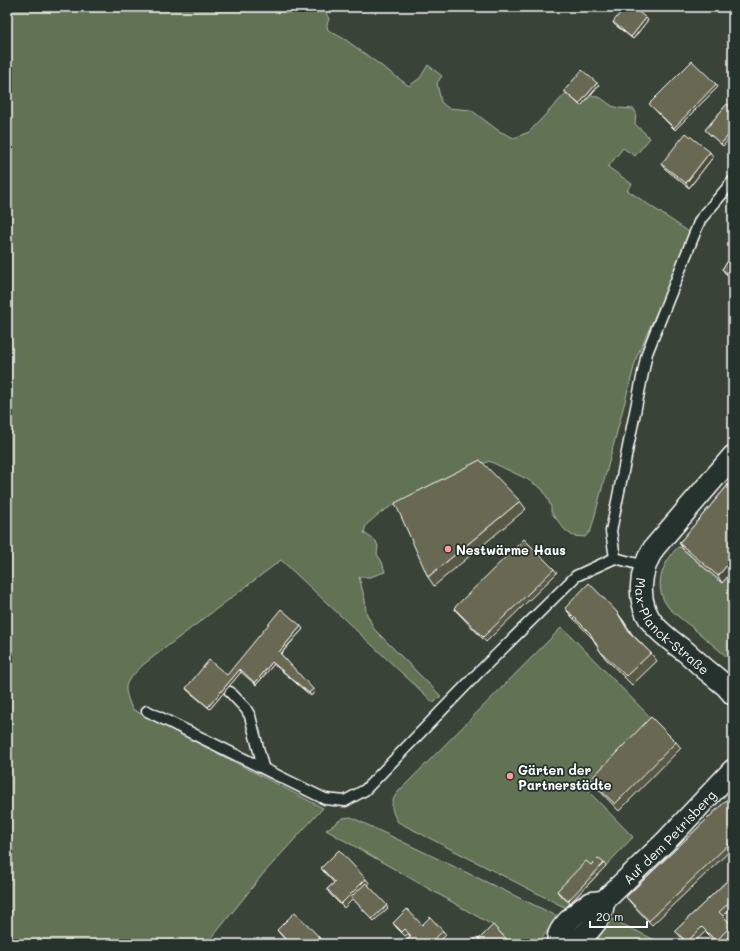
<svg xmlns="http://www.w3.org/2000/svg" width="740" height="951" font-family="Mali,sans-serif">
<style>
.green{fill:#627254;stroke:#b0b8aa}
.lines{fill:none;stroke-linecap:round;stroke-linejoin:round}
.lane-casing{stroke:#fff;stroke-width:13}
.street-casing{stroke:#fff;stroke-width:24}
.lane{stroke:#26332d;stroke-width:10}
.street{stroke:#26332d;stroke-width:21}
.wall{fill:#595947;stroke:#fff}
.shaded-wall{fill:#494839;stroke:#fff}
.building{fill:#686752;stroke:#fff}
.poi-dot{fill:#ff9aa2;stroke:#26332d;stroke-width:1.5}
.labels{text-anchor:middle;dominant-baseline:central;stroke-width:3.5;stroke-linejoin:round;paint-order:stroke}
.poi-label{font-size:13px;font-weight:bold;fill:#fff;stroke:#26332d;text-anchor:start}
.street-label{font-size:13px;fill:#fff;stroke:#26332d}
</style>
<rect width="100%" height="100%" fill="#3a4338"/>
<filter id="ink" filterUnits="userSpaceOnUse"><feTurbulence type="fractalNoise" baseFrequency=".025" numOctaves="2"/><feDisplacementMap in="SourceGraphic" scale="8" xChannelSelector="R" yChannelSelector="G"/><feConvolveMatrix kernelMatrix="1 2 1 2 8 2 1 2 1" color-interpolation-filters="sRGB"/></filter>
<g filter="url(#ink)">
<!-- green -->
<g class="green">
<path d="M7,7H320L325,11L329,19L327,25L328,30L346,40L409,86L420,78L428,65L442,76L437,83L441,102L448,108L471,110L499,131L514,138L529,132L566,93L581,106L591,95L601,98L612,106L619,108L634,109L636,113L635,124L650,138L635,156L623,148L608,167L632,184L627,190L692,234L637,356L591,530L585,537L573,536L565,530L551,512V507L547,497L542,489L527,479L489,461L455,478L443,482L435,483L419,493L395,504L380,513L366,525L364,533L376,541L378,547L377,554L382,562L385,572L370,577H359L365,600L366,612L374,629L441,696L434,703L281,560L144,664C125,684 121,682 132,709L323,808L263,874L207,944H139L131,940L126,944H7Z"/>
<path d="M678,547H680L722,583L733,570V662C720,651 706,639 693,628C685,622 676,615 669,608C652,587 662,564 678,547Z"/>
<path d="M562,627L656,723L589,792L633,837L566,908L398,822C391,811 389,803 398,792Z"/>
<path d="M351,817L559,917L537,944H509L510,942L494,926L326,830L343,818Z"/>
<path d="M612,919L663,944H586Z"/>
</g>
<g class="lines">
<defs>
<g id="lane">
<path d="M615,558L611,531L647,353L700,220L733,181"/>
<path d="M230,692L246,709L250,716L263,767"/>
<path d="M147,711L325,799L345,801L365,790L476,675L576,576L615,558L645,566"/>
</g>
<g id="street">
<path id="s1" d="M733,456L654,548C639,571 635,604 655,626C664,636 675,644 686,652C699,664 712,675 726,686L733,694"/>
<path id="s2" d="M558,944C558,941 558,937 559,934C562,925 582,907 591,903C595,902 600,902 604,901L667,840L733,770"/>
<path d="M564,944C583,942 602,920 604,901"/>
</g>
</defs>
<!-- lane casing -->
<use href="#lane" class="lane-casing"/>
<!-- street casing -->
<use href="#street" class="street-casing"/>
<!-- lane -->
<use href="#lane" class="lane"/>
<!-- street -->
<use href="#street" class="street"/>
</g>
<!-- wall -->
<g class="wall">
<path d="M646,18L648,20L633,39L614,24L613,22Z"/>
<path d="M597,83L599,85L581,106L566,93L564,91Z"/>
<path d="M716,84L718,87L675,130L649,104Z"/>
<path d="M727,104L723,146L707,132L705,130Z"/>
<path d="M713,157L689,188L664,168L661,164Z"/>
<path d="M733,255V280L725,273L722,269Z"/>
<path d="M733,479L722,583L683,549L679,543Z"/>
<path d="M520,501L526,509L434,586L428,577Z"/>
<path d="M554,569L557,573L486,642L457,612L454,608Z"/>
<path d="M565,608L623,620L632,634L651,653L657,661L632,685L606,659L600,651L593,639L571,616Z"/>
<path d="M303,629L281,654L314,692L311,696L274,664L256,685L241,672L210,709L187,690L186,688L227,675Z"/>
<path d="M676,742L681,748L619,811L595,786L590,780Z"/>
<path d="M733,794V848L652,925L630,902L626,897Z"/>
<path d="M604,863L606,866L570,903L559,894L557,891L591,865Z"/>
<path d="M321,868L366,879L370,884L368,885L388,908L374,921L353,899L344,908L330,894L327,889L334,883L324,872Z"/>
<path d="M733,875V906L723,916L733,927V932L721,944H717L705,932L692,944H687L679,935L675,931Z"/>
<path d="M393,923L422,925L443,931L446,935L437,944H403L411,937L408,934L405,936L396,927Z"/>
<path d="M277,930L319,937L322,941L319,944H288V943L280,934Z"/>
<path d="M479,939L507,940L508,942L506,944H470Z"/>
</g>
<!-- shaded-wall -->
<g class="shaded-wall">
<path d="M646,18L648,20L633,39L631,37Z"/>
<path d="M597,83L599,85L581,106L579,104Z"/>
<path d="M733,130V134L723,146L721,144Z"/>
<path d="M710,152L713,157L689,188L686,183Z"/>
<path d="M733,558V570L722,583L718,576Z"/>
<path d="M617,612L623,620L635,641L629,632Z"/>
<path d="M301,626L303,629L280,654L279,652Z"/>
<path d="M272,662L274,664L256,685L255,683Z"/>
<path d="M240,669L241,672L210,709L208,707Z"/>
<path d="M313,689L314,692L311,696L309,693Z"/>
</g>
<!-- building -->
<g class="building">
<path d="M625,7H633L646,18L631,37L613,22Z"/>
<path d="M692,61L716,84L674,128L649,104Z"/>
<path d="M582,70L597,83L579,104L564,91Z"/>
<path d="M727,104L733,109V130L721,144L705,130Z"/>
<path d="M686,133L710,152L686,183L661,164Z"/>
<path d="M733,255V278L722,269Z"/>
<path d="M480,460L520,501L428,577L395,503Z"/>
<path d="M733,479V558L718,576L679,543Z"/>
<path d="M524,539L554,569L483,637L454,608Z"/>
<path d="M589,583L617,612L629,632L651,653L626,676L600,651L590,633L565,608Z"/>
<path d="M281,609L301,626L279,652L313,689L309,693L272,662L255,683L240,669L208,707L186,688L209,660L227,675Z"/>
<path d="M651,717L676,742L615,804L590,780Z"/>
<path d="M733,794V840L649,921L626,897Z"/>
<path d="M339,850L366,879L341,904L327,889L335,882L321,868Z"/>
<path d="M598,858L604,863L568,901L557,891L586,861L591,865Z"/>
<path d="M733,875V899L719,912L732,925L716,941L702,927L687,942L675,931Z"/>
<path d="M366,883L387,905L372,919L351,897Z"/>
<path d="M407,909L422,925L430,917L443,931L429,944H403L411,936L405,929L402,932L393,923Z"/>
<path d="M295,912L319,937L311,944H290L277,930Z"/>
<path d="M493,925L507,940L502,944H483L479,939Z"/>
<path d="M477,937L483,944H470Z"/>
</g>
</g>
<!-- markers -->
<g class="poi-dot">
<circle cx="448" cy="549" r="4"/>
<circle cx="510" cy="776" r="4"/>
</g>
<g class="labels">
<!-- poi labels -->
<g class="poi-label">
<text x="456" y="549">Nestwärme Haus</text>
<text x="518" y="769">Gärten der<tspan x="518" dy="15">Partnerstädte</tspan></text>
</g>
<!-- street labels -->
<g class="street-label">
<text stroke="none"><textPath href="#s1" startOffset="214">Max-Planck-Straße</textPath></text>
<text stroke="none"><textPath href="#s2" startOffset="160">Auf dem Petrisberg</textPath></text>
</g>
</g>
<!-- margin -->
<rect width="740" height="951" fill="none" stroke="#26332d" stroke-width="24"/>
<rect x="12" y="12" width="716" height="927" fill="none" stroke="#fff" stroke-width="1.5" filter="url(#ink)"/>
<!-- scale -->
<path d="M590 921v6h57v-6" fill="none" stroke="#ffffff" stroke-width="2"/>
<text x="596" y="921" font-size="12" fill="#ffffff" stroke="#26332d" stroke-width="3" paint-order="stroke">20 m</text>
</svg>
